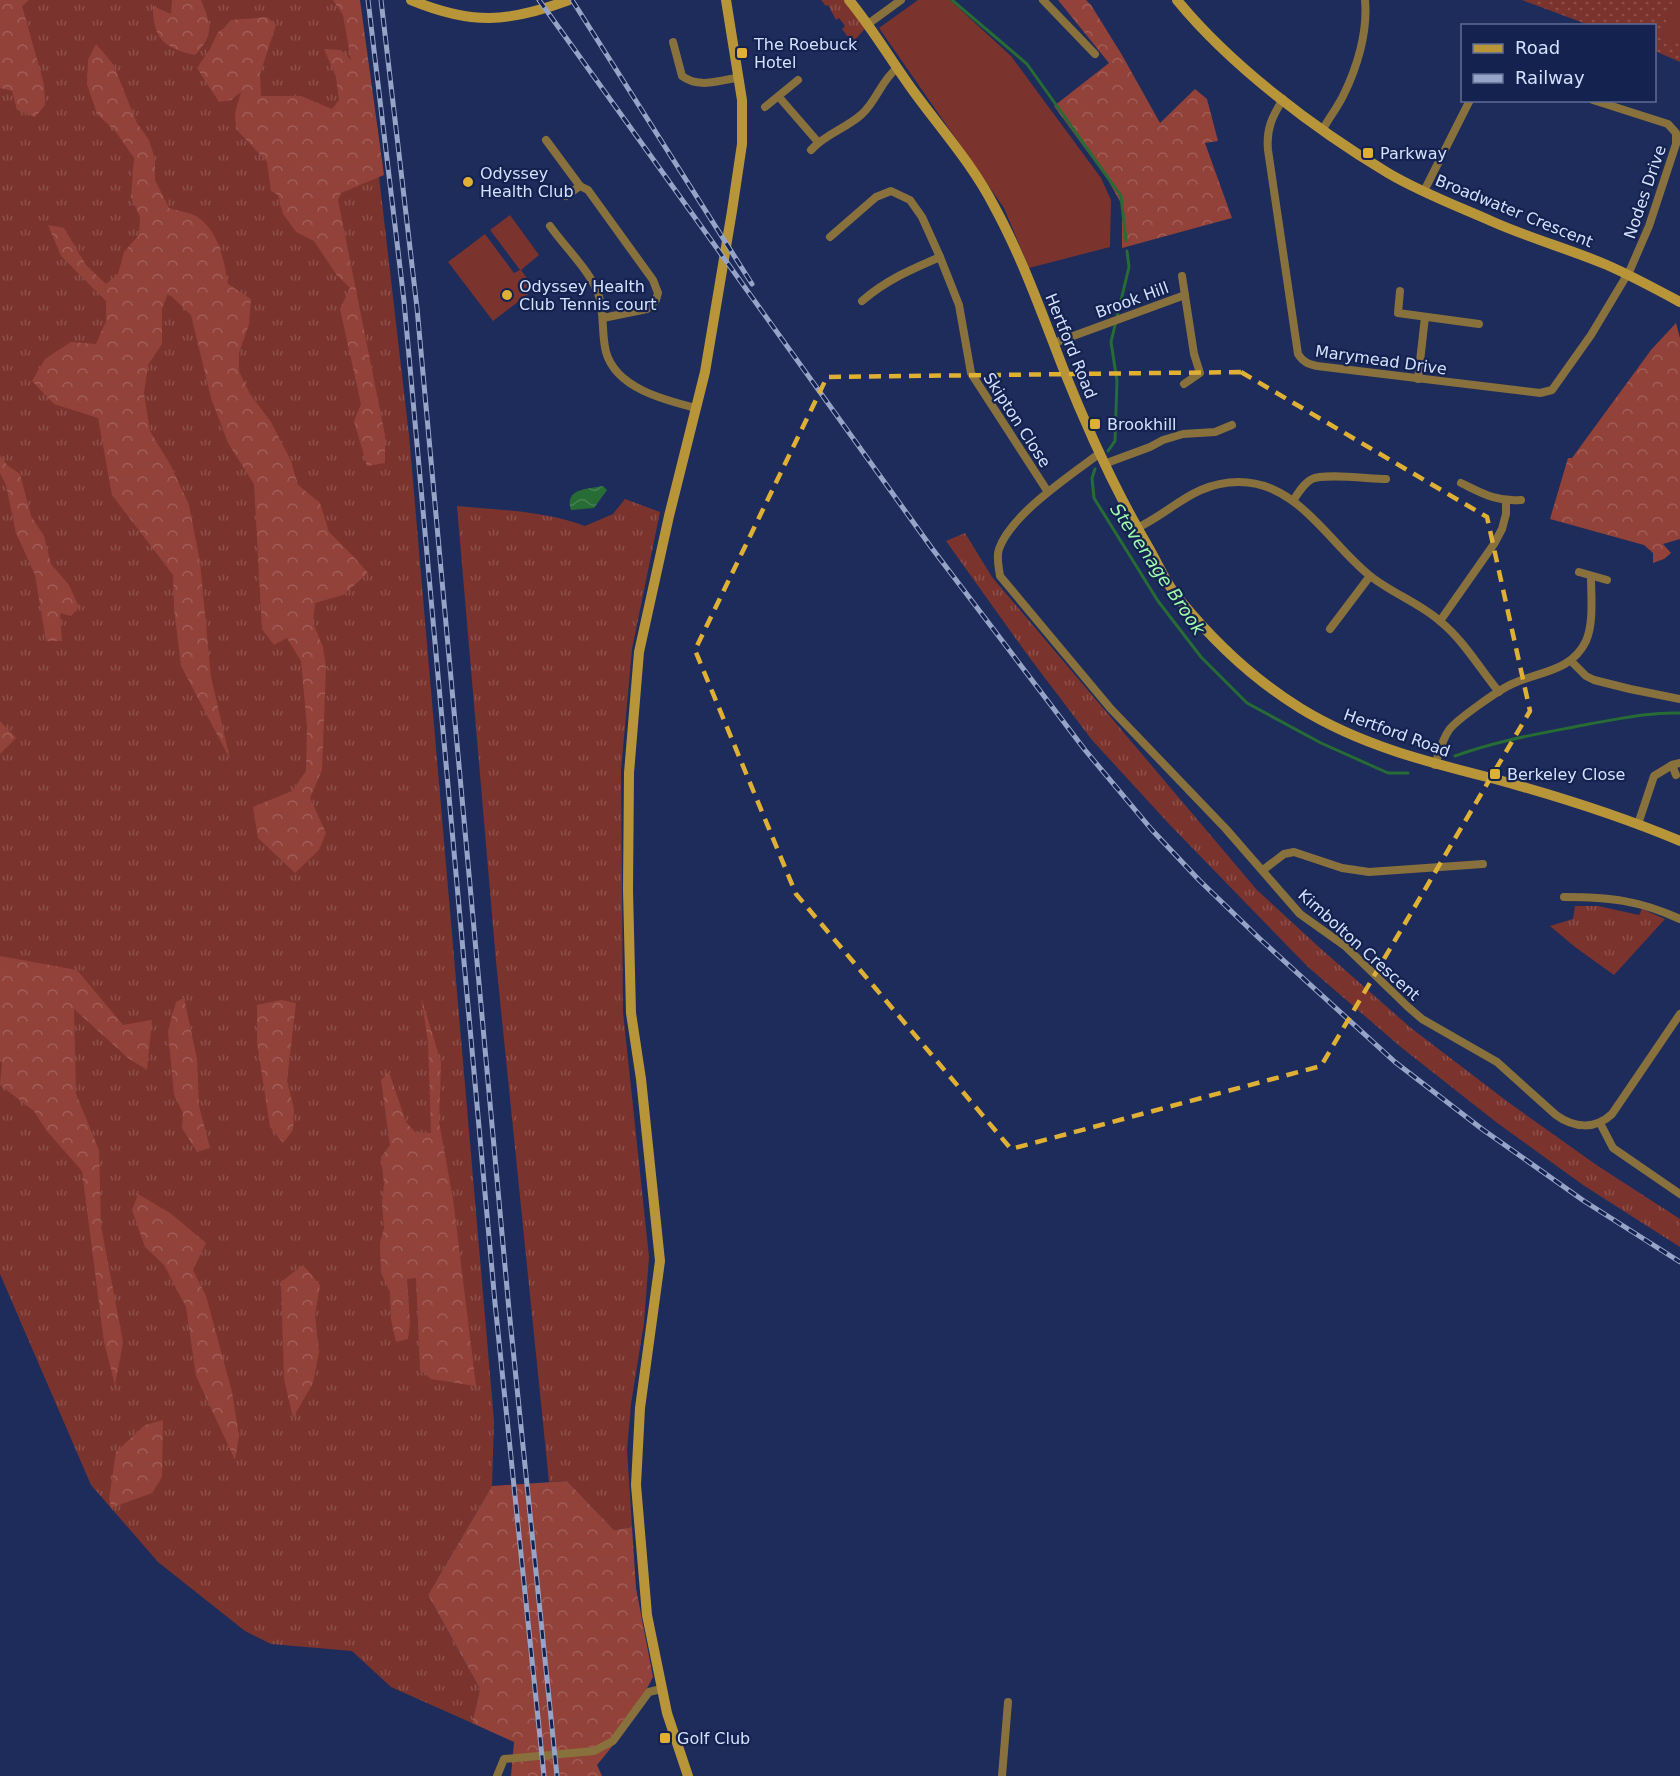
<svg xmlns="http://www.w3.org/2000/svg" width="1680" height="1776" font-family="'DejaVu Sans',sans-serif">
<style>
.grass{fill:url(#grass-tufts)}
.forest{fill:url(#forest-crowns)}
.park{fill:url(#park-dots)}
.garden{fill:#7b332d}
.water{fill:url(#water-waves)}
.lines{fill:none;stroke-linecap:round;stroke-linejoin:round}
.stream{stroke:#276c34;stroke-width:3}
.street{stroke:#88713c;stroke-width:8}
.secondary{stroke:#b99539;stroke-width:10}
.rail-casing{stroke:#96a4c7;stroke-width:5}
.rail{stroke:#13224f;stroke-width:3;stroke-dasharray:9;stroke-linecap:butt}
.marked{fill:none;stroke:#dfb034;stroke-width:4.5;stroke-dasharray:12 8;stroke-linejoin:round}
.poi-dot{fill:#dfb034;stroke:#13224f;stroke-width:2}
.labels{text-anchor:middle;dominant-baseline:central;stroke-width:4.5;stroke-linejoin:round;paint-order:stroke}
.poi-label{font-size:16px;fill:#d4e1fe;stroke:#13224f;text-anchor:start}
.street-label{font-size:16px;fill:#d4e1fe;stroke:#13224f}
.water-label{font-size:18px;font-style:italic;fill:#9efaa9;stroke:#13224f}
</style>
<defs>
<pattern id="grass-tufts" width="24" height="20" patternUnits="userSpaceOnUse" patternTransform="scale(1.5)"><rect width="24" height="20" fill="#7b332d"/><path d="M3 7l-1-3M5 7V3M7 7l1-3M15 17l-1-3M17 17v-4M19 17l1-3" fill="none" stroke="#8d504c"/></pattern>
<pattern id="forest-crowns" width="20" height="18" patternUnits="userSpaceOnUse" patternTransform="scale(1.5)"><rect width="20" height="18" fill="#93423a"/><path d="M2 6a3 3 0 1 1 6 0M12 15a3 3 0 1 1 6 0" fill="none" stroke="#a15d58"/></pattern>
<pattern id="park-dots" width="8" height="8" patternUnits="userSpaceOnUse" patternTransform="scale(1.5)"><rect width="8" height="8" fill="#7b332d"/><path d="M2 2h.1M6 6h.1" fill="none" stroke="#8d504c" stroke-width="1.8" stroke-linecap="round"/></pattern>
<pattern id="water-waves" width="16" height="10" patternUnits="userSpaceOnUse" patternTransform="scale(1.5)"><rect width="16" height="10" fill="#276c34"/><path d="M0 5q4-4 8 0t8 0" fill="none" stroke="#458152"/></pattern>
</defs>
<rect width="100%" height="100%" fill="#1d2c5b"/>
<!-- grass -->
<g class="grass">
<path d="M15,0H338L364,47L409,435L494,1421L492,1486L428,1595L480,1689L472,1723L391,1687L352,1651L271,1644L245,1631L158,1562L91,1485L0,1274V5Z"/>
<path d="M821,0H846L868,25L855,40L851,41L842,29L845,26L839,18L836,20L828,5L826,6Z"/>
<path d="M625,499L660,512L632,649L621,771L623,1012L649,1257L644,1323L631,1404L627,1450L632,1527L614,1530L567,1481L549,1482L496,961L457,506C500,510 544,511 585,526L613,514Z"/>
<path d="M965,533L992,577L1257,890L1320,948L1411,1028L1508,1102L1598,1166L1680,1219V1247L1583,1185L1496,1122L1402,1048L1308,967L1170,825L1092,740L1029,657L946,541Z"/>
<path d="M1575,906H1598L1639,915L1642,909L1665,919L1614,975L1575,947L1550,926L1573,919Z"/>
</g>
<!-- forest -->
<g class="forest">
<path d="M0,0H29L22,6L44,84L45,105L35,117L17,110L12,91L0,88Z"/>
<path d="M172,0H201C211,25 215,34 195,55C164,48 153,39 153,6L171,14Z"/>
<path d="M333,0H360L384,175L341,193L338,200L385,435V463L367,466L354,421L361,404L340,309L350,288L336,274L314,241L296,232L283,214L278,195L271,191L267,162L236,129L235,113L241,92L231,100L219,102L197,68L210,49L218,32L223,29L231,20L267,17L276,25L260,74L261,96H301L332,109L339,100L336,77L324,49L341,50L351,60L343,15Z"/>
<path d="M1058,0H1086L1091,5L1122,55L1160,123L1195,89L1207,99L1218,141L1205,143L1232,218L1122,248V205L1108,180L1054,106L1109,63Z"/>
<path d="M96,44L113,64L137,123L149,140L155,159V180L169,208C177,211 189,212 196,216C219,230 224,261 228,284L251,299L249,324L239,353V371L250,394L271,422L291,461L298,485L320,503L329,532L354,557L368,573L343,595L315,603L313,623L323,647L326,668L322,770L310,798L326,833L319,850L295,873L258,838L253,807L292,791L306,771L307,727L301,661L287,638L274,645L262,629L254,484L228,443L211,398L191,315L168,293L162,309V344L148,365L144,393L150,431L171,466L189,505L200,562L211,677L230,759L181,666L174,608L173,575L112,495L98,418L54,404L32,381L45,359L71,342L96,344L106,321V301L61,256L48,225L64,228L86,265L106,284L118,274L124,252L139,235L140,217L131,197L134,158L116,132L97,114L87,84L88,60Z"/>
<path d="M1676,323L1680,338V539L1663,544L1671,553L1664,559L1653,563V553L1644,545L1550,519L1568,458H1572L1651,350Z"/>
<path d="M0,455L7,465L20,474L31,516L44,536L51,564L69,585L79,607L71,616L60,613L62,641H46L35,575L16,533L6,485L0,473Z"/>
<path d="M0,721L16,738L0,754Z"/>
<path d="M0,956L77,970L123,1025L152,1020L147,1070L128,1058L74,1009L76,1094L99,1150L101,1226L123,1342L115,1385L104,1342L82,1171L46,1130L34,1111L0,1085L2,1062H0Z"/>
<path d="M421,997L441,1062L439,1122L453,1199L476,1386L431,1379L420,1370L416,1278L407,1279L410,1323L408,1339L396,1342L391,1319L390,1292L381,1273L380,1243L384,1228L382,1203L384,1184L381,1157L390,1145L381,1080L389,1072L406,1122L415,1132L431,1133L428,1041Z"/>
<path d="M184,998L197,1059L199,1106L210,1148L197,1152L182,1128L183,1113L174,1095L168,1031L176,1002Z"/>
<path d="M281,1000L296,1003L287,1081L294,1109L293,1130L283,1143L270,1127L257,1042V1005Z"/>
<path d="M138,1194L170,1213L206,1243L193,1270L206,1296L232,1392L239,1436L235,1460L196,1376L186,1307L164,1265L145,1247L132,1210Z"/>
<path d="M303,1265L320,1285L315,1315L319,1352L313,1383L293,1418L284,1379L281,1282Z"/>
<path d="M163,1420L162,1477L152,1493L111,1508L109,1499L116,1452L145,1425Z"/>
<path d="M567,1481L614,1530L632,1527L636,1588L653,1677L624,1732L597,1765L602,1776H511L514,1742L472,1723L480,1689L428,1595L492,1486Z"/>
</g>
<!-- park -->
<path class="park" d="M1522,0H1680V62L1655,51L1654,26L1589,25Z"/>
<!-- garden -->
<g class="garden">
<path d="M918,0H950L1011,56L1101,178L1111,200L1110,247L1029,268L1004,208L879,28Z"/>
<path d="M1673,0H1680V43L1661,37Z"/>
<path d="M510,215L539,255L521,270L535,289L493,321L448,262L485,234L514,273L520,270L490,230Z"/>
</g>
<!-- water -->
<path class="water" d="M603,486L607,490L594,508L571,510C564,488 588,489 603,486Z"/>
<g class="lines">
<!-- stream -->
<g class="stream">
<path d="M952,0L1027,64L1121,196L1126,241"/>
<path d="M1108,451L1115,441L1117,381L1111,342L1129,267L1127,251"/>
<path d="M1095,469L1092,478L1094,498L1158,601L1201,657L1247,703L1321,743L1388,773H1408"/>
<path d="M1455,756C1498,740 1544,733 1589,724C1619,719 1649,712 1680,713"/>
</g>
<!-- street -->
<g class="street">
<path d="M1043,0L1095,54"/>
<path d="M868,24L901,0"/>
<path d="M673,42L682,76C700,89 718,80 738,78"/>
<path d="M779,97L818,142"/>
<path d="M1283,99C1272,117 1266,129 1268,150L1298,354C1303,362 1308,364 1317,366L1540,393L1552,390L1591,335L1630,270L1649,226L1676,144V133L1668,124L1593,100"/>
<path d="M765,107L798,80"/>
<path d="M1323,129C1329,118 1337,108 1343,96C1357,68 1368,32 1365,0"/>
<path d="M546,140L580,186L588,190L653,280L658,293L656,300L647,309L603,318"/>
<path d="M811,150C825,134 847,128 862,114C877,100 881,81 897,68"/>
<path d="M1424,191L1470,100"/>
<path d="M566,196L580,186"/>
<path d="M550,226C564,246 590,271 598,293C605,313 601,333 606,352C616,388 664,400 696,408"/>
<path d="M830,237L876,197L891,191L910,200L922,217L940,257L959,305L971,373L1048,492"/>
<path d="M1182,276L1194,354L1200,373L1184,384"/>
<path d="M1400,291L1398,313L1479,324"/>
<path d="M862,301C886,280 912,269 940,257"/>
<path d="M1054,343L1185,295"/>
<path d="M1418,379L1425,317"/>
<path d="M1100,453C1071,475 1011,514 999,549C996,557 999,568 1000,576L1111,709L1226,829L1300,914L1345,946L1407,1006L1422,1019L1497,1062L1556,1115C1574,1128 1595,1130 1612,1114L1680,1014"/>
<path d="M1104,464L1150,447L1163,440L1183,434L1215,432L1232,425"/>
<path d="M1461,483C1482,493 1496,502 1521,500"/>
<path d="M1293,501C1298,493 1304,483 1312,479C1324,473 1370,479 1386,479"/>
<path d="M1137,528C1173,511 1194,482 1239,482C1298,482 1328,542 1369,575C1391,593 1420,603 1441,622C1464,641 1480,669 1499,692"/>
<path d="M1579,572L1607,580"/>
<path d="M1440,621L1494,544L1502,529L1506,514V501"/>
<path d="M1330,629L1370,576"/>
<path d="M1571,661L1586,676L1594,680L1630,689L1680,699"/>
<path d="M1435,765C1439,753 1442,740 1449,730C1456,720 1500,689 1512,684C1540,671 1571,672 1586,641C1594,623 1591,596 1591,576"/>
<path d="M1672,765L1676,775"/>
<path d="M1638,824L1654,776L1672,765L1680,763"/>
<path d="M1263,870L1284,854L1294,852L1342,868L1369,872L1483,864"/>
<path d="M1564,897C1609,897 1638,900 1680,919"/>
<path d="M1600,1123L1613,1148L1680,1194"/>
<path d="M497,1776L504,1759L594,1751L613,1741L649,1692L661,1689"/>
<path d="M1002,1776L1008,1702"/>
</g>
<!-- secondary -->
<g class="secondary">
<path d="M411,0C472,25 507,23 569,0"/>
<path d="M849,0C873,29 892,62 914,92C941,129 973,165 994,206C1022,257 1042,314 1063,368C1088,431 1116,492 1150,550C1159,566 1167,585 1179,599C1214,642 1253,679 1300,708C1360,745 1427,762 1495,779C1557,796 1621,816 1680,841"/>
<path d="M1177,0C1231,66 1315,129 1388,173C1420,192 1457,206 1491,221C1529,238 1569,249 1607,265C1632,276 1656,289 1680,302"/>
<path d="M688,1776L667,1713L647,1615L636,1485L640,1408L660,1261L641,1079L631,1013L628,890L629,773L639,652L669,516L705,372L732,211L742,144V100L726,0"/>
</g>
<defs>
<g id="rail">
<path d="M368,0L404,301L495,1303L544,1776"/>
<path d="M381,0L417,308L509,1310L557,1776"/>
<path d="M539,0L931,547L1085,750L1152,830L1199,880L1259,938L1395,1062L1482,1129L1584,1201L1680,1262"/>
<path d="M572,0L752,284"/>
</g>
</defs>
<!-- rail casing -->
<use href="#rail" class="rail-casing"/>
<!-- rail -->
<use href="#rail" class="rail"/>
</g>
<!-- marked area -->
<path class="marked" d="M1241,372L1487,517L1530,711L1321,1066L1011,1149L796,894L695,650L827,377Z"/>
<!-- markers -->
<g class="poi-dot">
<rect x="736" y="47" width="12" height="12" rx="3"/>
<rect x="1362" y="147" width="12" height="12" rx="3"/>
<circle cx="468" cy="182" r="6"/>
<circle cx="507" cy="295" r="6"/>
<rect x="1089" y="418" width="12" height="12" rx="3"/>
<rect x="1489" y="768" width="12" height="12" rx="3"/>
<rect x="659" y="1732" width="12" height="12" rx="3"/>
</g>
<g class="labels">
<!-- poi labels -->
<g class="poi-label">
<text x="754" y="44">The Roebuck<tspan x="754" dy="18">Hotel</tspan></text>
<text x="1380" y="153">Parkway</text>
<text x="480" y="173">Odyssey<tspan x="480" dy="18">Health Club</tspan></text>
<text x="519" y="286">Odyssey Health<tspan x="519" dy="18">Club Tennis court</tspan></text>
<text x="1107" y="424">Brookhill</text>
<text x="1507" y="774">Berkeley Close</text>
<text x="677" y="1738">Golf Club</text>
</g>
<!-- street labels -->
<g class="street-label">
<text transform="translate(1645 192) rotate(-71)">Nodes Drive</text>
<text transform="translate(1514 211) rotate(22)">Broadwater Crescent</text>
<text transform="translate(1132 300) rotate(-20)">Brook Hill</text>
<text transform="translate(1071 346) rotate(68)">Hertford Road</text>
<text transform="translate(1381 360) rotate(8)">Marymead Drive</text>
<text transform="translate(1017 420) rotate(57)">Skipton Close</text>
<text transform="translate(1397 733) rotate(20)">Hertford Road</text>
<text transform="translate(1359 945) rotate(42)">Kimbolton Crescent</text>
</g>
<!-- water labels -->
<g class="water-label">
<text transform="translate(1158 569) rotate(56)">Stevenage Brook</text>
</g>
</g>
<!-- legend -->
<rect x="1461" y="24" width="195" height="78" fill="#13224f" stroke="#606e95" stroke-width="1.5"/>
<rect x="1473" y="44" width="30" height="9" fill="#b99539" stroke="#606e95" stroke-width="1.5"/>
<text x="1515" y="54" font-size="18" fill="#d4e1fe">Road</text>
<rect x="1473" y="74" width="30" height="9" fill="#96a4c7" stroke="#606e95" stroke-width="1.5"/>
<text x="1515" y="84" font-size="18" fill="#d4e1fe">Railway</text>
</svg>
